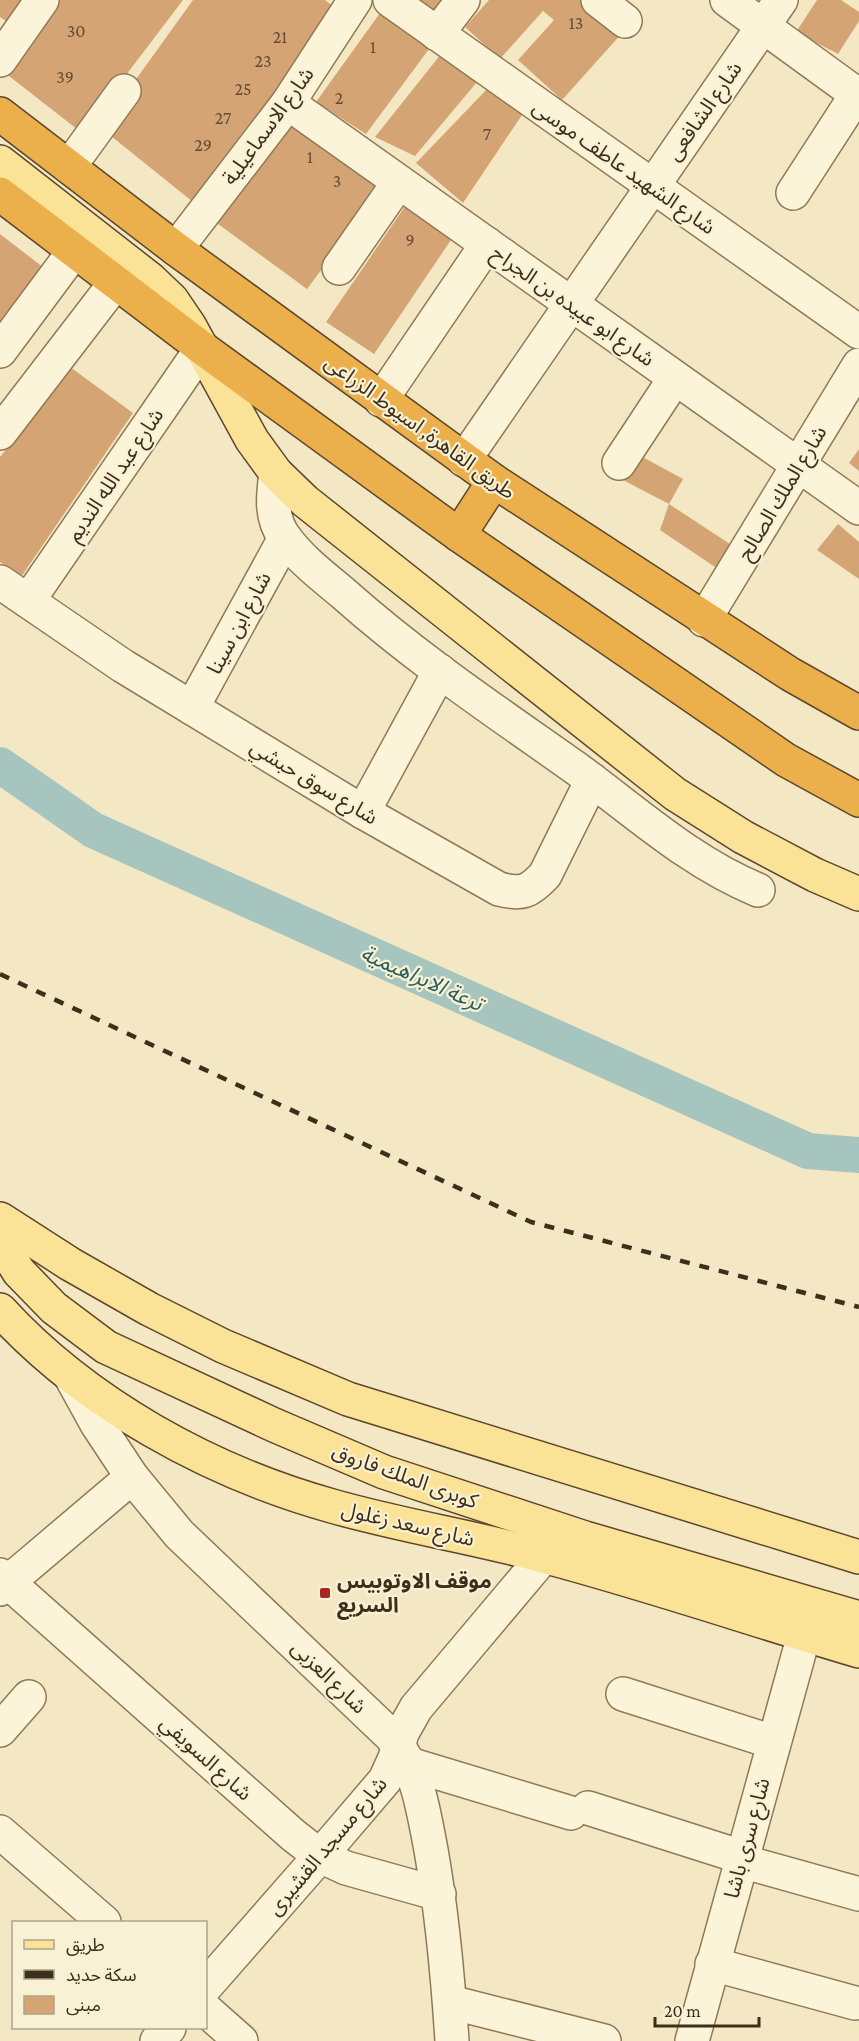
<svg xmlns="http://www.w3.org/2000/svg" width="859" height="2041" font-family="'Crimson Pro','Noto Sans Arabic',serif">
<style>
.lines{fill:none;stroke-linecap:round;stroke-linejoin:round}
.canal{stroke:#a6c5be;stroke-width:36}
.building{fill:#d5a475}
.minor-casing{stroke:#907957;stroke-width:36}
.major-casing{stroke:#5d462c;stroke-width:36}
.highway-casing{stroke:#5d462c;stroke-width:36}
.minor{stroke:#fcf4d8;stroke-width:33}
.major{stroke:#fae297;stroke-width:33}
.highway{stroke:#ebb04b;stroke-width:33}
.rail{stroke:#3e2f1d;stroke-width:4.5;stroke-dasharray:10 10;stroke-linecap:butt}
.poi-dot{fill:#a62820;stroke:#f9f1d4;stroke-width:2}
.labels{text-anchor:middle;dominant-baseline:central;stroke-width:4.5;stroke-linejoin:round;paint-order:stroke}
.number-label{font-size:18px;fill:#644c33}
.street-label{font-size:21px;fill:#3e2f1d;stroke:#f9f1d4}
.poi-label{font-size:21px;font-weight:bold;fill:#3e2f1d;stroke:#f9f1d4;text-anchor:start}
.water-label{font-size:22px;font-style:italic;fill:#2b5f5f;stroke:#f9f1d4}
</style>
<rect width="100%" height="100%" fill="#f3e8c3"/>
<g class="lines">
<!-- canal -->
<path class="canal" d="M0,765L93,830L808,1151L859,1155"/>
</g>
<!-- building -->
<g class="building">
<path d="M0,0H21L6,21L0,17Z"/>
<path d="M53,0H183L82,133L0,69Z"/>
<path d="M193,0H325L341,12L198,206L101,128Z"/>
<path d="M406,0H456L439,24Z"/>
<path d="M489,0H583L624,31L562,100L518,60L554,20L543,11L500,59L465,27Z"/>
<path d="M817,0H841L859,12V21L838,54L796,32Z"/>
<path d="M380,13L432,45L366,134L316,102Z"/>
<path d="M441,54L477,82L415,156L375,137Z"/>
<path d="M489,87L526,109L463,203L416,163Z"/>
<path d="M283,117L382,188L307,289L210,218Z"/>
<path d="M408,202L455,234L374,354L326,322Z"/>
<path d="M0,234L48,271L0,335Z"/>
<path d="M70,367L133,413L21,577L0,562V457Z"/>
<path d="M628,449L683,479L669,504L623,480Z"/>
<path d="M859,449V471L849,463Z"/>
<path d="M669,504L736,548L721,571L660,530Z"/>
<path d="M838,524L859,542V579L817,550Z"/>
</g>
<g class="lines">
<defs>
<g id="minor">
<path d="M390,0L859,332"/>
<path d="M598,0L625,21"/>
<path d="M727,0L859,96"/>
<path d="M437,34L463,0"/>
<path d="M0,60L42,0"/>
<path d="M288,103L859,508"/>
<path d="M69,167L124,91"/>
<path d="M793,193L857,94"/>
<path d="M176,249L288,103L355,0"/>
<path d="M339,268L399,182"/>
<path d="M0,351L75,250"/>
<path d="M381,400L487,244"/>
<path d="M0,433L116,282"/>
<path d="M464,460L781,0"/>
<path d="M619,463L675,378"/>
<path d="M276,473C273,496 270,518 285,538C301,560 324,577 344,594C417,659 498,713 577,769C636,812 690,862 758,890"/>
<path d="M0,582L123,666L363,812L499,889C522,895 529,892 545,875L592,780"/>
<path d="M28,601L202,348"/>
<path d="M704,620L859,365"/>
<path d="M192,708L285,538"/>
<path d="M363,812L440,671"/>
<path d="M70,1375L97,1424L132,1477L179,1534L391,1736C418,1769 423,1809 431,1850C442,1913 448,1977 452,2041"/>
<path d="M0,1575L293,1835L320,1856L346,1868L439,1894"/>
<path d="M0,1589L132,1477"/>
<path d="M623,1694L773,1742"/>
<path d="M0,1730L29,1697"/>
<path d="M409,1764L571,1813"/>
<path d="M588,1808L742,1857"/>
<path d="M0,1832L104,1922"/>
<path d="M741,1861L859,1894"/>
<path d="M712,1964L855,2003"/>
<path d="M206,1986L320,1856L385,1780L395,1758L402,1733L416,1708L544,1556"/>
<path d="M450,2002L604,2041"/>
<path d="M206,2010L241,2041"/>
<path d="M157,2041L169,2028"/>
<path d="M692,2041L804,1635"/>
</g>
<g id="major">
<path d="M0,162L150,279L172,300L189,325L252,440L276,473L305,501L675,794L743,837L815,875L859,894"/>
<path d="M0,1219L70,1264L149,1309L223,1346L348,1399L859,1557"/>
<path d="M0,1242L19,1272L54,1308L106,1347L274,1425L384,1472L585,1538L859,1618"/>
<path d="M0,1310C86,1404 210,1472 332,1506C402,1526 474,1537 543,1556C649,1584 754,1620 859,1651"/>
</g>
<g id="highway">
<path d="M0,114L176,249L494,481L790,674L859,713"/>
<path d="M0,194L202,348L459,535L786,760L859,800"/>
<path d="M459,535L494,481"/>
</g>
</defs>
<!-- minor casing -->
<use href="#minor" class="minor-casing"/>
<!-- major casing -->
<use href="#major" class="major-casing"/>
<!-- highway casing -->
<use href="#highway" class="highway-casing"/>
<!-- minor -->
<use href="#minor" class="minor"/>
<!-- major -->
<use href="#major" class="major"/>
<!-- highway -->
<use href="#highway" class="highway"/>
<!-- rail -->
<path class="rail" d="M0,974L531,1222L859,1307"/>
</g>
<!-- markers -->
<rect class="poi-dot" x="319" y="1587" width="12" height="12" rx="3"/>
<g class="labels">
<!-- number labels -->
<g class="number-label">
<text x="576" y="23">13</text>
<text x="76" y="31">30</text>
<text x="280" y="37">21</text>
<text x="373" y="47">1</text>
<text x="263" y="61">23</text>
<text x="65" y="77">39</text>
<text x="243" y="89">25</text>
<text x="339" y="98">2</text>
<text x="223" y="118">27</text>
<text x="487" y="134">7</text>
<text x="203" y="145">29</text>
<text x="310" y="157">1</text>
<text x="337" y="181">3</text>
<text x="410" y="240">9</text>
</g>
<!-- street labels -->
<g class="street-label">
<text transform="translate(704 111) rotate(-55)">شارع الشافعى</text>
<text transform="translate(268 126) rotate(-54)">شارع الاسماعيلية</text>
<text transform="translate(624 167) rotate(35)">شارع الشهيد عاطف موسى</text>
<text transform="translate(573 306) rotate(35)">شارع ابو عبيده بن الجراح</text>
<text transform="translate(420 427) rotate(36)">طريق القاهرة, اسيوط الزراعى</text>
<text transform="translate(115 475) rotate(-56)">شارع عبد الله النديم</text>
<text transform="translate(782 493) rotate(-59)">شارع الملك الصالح</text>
<text transform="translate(239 623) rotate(-62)">شارع ابن سينا</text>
<text transform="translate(314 782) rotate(31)">شارع سوق حبشي</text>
<text transform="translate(405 1476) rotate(20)">كوبرى الملك فاروق</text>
<text transform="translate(408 1524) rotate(13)">شارع سعد زغلول</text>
<text transform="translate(329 1677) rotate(44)">شارع العزبى</text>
<text transform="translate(206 1758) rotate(42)">شارع السويفي</text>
<text transform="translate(747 1838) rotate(-75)">شارع سرى باشا</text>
<text transform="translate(327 1846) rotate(-50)">شارع مسجد القشيرى</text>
</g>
<!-- poi labels -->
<g class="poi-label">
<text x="337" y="1581">موقف الاوتوبيس<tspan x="337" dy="24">السريع</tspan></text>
</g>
<!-- water labels -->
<g class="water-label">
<text transform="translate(422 978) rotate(24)">ترعة الابراهيمية</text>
</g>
</g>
<!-- legend -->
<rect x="12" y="1921" width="195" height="108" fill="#f9f1d4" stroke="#aea38b" stroke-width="1.5"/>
<rect x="24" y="1940" width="30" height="9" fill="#fae297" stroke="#aea38b" stroke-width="1.5"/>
<text x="66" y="1951" font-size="18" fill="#3e2f1d">طريق</text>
<rect x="24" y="1970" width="30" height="9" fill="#3e2f1d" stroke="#aea38b" stroke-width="1.5"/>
<text x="66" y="1981" font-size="18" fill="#3e2f1d">سكة حديد</text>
<rect x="24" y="1996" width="30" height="18" fill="#d5a475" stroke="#aea38b" stroke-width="1.5"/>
<text x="66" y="2011" font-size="18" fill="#3e2f1d">مبنى</text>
<!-- scale -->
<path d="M655 2017v9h104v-9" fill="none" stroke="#3e2f1d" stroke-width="3"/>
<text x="664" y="2017" font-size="18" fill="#3e2f1d" stroke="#f9f1d4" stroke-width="4.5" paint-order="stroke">20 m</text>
</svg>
